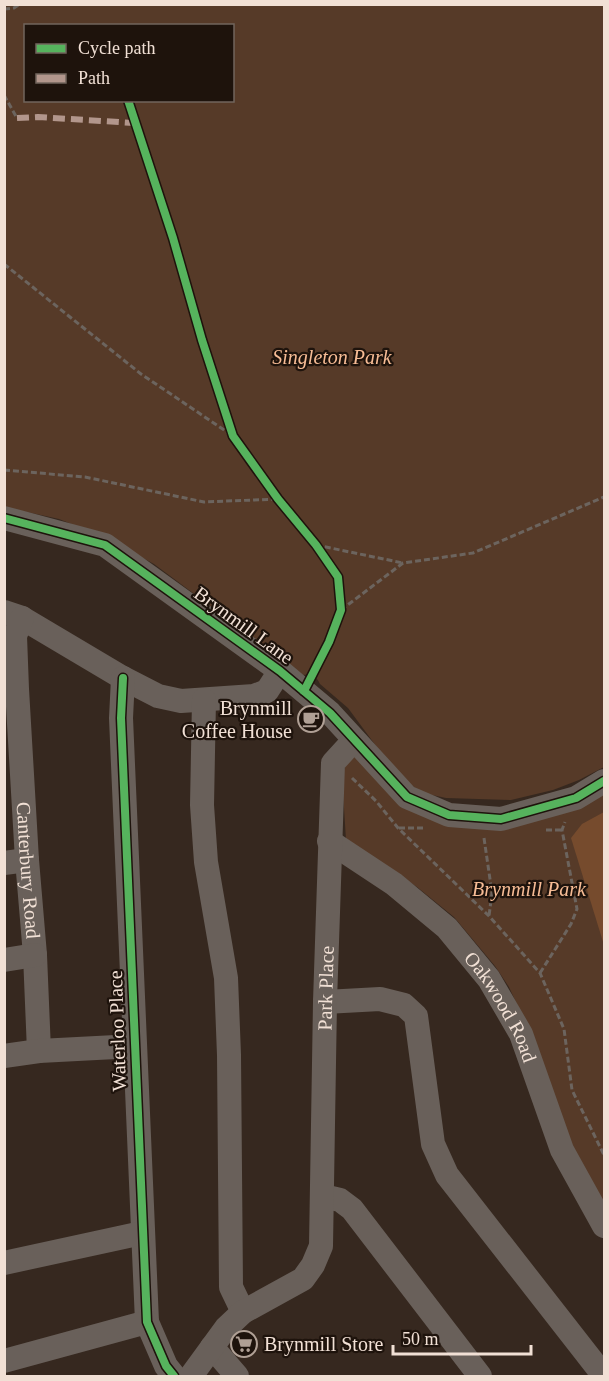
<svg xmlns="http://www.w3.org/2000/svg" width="609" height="1381" font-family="'Times New Roman',serif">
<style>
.green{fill:#563a28;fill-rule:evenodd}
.water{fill:#764b2d}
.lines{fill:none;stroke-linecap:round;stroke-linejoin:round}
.path{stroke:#6c645e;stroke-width:3;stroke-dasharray:6 3;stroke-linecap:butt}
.minor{stroke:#69605a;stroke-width:24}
.quiet{stroke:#b2968c;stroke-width:6;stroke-dasharray:12 6;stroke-linecap:butt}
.cycleway-casing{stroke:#1e130c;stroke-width:11}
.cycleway{stroke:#56b35d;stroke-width:8}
.labels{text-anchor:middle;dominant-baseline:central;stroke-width:4.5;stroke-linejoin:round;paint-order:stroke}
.park-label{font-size:20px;font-style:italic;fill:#f7bc95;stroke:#1e130c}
.street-label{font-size:20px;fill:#f1e0d5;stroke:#1e130c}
.poi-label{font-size:20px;fill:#f1e0d5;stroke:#1e130c;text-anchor:end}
</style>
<rect width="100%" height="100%" fill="#36281f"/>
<!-- green -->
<g class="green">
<path d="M5,5H604V767L579,780L553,790L511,800L446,798L423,793L399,777L348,708L320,684C317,676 310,674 303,675L154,564L104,537L59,519L27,512L5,510ZM26,26H232V100H26Z"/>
<path d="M354,740L407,797L501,819L604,781V1207L570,1145L520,1011L509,987L495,966L454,917L417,887L346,840L342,776Z"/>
</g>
<!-- water -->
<path class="water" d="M604,812V945L571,838L582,824Z"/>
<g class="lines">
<!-- path -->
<g class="path">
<path d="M4,9L14,8L20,4"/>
<path d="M4,95L17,118"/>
<path d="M4,264L141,374L233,436"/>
<path d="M4,470L85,477L204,502L278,499"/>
<path d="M316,545L403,563"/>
<path d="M341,610L403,563L473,553L604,497"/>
<path d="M352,778L376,801L398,828L489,916L540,973L564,1029L572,1090L604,1155"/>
<path d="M399,828H425"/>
<path d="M546,830H562"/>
<path d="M484,838L492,893L489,916"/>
<path d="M540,973L571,924L577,909L562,830L565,822"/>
</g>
<!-- minor -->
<g class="minor">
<path d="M4,518L105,545L280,671L330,713L407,797L449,815L501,819L576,798L604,781"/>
<path d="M4,612L22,618L123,678L158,696L181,701L254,696L267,691L280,671"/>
<path id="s1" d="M22,618L15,636L17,689L27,860L35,955L39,1051"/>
<path d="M123,678L121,718L147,1322L166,1366L174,1376"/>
<path d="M204,700L202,805L206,862L226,978L229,1055L231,1287L243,1312"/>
<path id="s2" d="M329,841L394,884L447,928L489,979L521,1034L562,1150L604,1226"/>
<path d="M4,863L27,860"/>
<path d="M4,960L35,955"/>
<path d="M325,1002L380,999L404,1005L416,1016L433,1144L447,1175L604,1376"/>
<path d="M4,1056L39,1051L135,1046"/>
<path d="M323,1196L340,1200L352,1209L480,1376"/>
<path d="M4,1263L142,1233"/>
<path d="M212,1347L237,1376"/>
<path d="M4,1361L147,1322"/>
<path id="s3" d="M191,1376L226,1328L243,1312L303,1279L313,1265L321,1246L325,1002L333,763L354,740"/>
</g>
<!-- quiet -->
<path class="quiet" d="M17,118L38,117L134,123"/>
<defs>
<g id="cycleway">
<path d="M128,100L173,238L202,340L233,436L278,499L316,545L338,577L341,610L329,642L304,691"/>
<path d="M4,518L105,545L280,671L330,713L407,797L449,815L501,819L576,798L604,781"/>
<path d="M123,678L121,718L147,1322L166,1366L174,1376"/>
</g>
</defs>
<!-- cycleway casing -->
<use href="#cycleway" class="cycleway-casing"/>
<!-- cycleway -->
<use href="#cycleway" class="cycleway"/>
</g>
<!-- icons -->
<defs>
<symbol id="cafe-ring" viewBox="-11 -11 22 22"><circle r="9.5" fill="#1e130c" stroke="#b0a095" stroke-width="1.5"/><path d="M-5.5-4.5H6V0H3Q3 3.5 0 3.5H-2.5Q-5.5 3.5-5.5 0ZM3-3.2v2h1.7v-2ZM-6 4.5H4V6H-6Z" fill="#b0a095"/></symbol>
<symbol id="supermarket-ring" viewBox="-11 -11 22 22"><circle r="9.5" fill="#1e130c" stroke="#b0a095" stroke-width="1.5"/><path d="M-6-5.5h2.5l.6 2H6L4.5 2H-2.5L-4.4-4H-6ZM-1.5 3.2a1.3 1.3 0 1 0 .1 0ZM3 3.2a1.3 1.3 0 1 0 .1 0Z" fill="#b0a095"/></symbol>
</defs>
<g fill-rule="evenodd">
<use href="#cafe-ring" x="296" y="704" width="30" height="30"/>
<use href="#supermarket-ring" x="229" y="1329" width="30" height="30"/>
</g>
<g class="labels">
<!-- park labels -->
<g class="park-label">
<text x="332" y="357">Singleton Park</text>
<text x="529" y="889">Brynmill Park</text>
</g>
<!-- street labels -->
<g class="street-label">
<text transform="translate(244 625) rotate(36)">Brynmill Lane</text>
<text stroke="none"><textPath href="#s1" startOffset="254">Canterbury Road</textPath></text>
<text stroke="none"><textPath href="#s3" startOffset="447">Park Place</textPath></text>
<text stroke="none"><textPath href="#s2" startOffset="243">Oakwood Road</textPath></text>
<text transform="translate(117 1031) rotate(-92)">Waterloo Place</text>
</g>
<!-- poi labels -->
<g class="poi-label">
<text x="292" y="708">Brynmill<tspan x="292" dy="23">Coffee House</tspan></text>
<text x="264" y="1344" text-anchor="start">Brynmill Store</text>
</g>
</g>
<!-- border -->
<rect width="609" height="1381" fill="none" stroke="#f1e0d5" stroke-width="12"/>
<!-- legend -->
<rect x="24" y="24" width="210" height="78" fill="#1e130c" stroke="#72655c" stroke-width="1.5"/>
<rect x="36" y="44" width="30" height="9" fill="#56b35d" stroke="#72655c" stroke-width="1.5"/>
<text x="78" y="54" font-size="18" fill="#f1e0d5">Cycle path</text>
<rect x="36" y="74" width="30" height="9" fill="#b2968c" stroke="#72655c" stroke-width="1.5"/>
<text x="78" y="84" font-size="18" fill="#f1e0d5">Path</text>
<!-- scale -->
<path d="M393 1345v9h138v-9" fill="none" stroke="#f1e0d5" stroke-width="3"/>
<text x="402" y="1345" font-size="18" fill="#f1e0d5" stroke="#1e130c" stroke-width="4.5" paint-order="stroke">50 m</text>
</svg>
